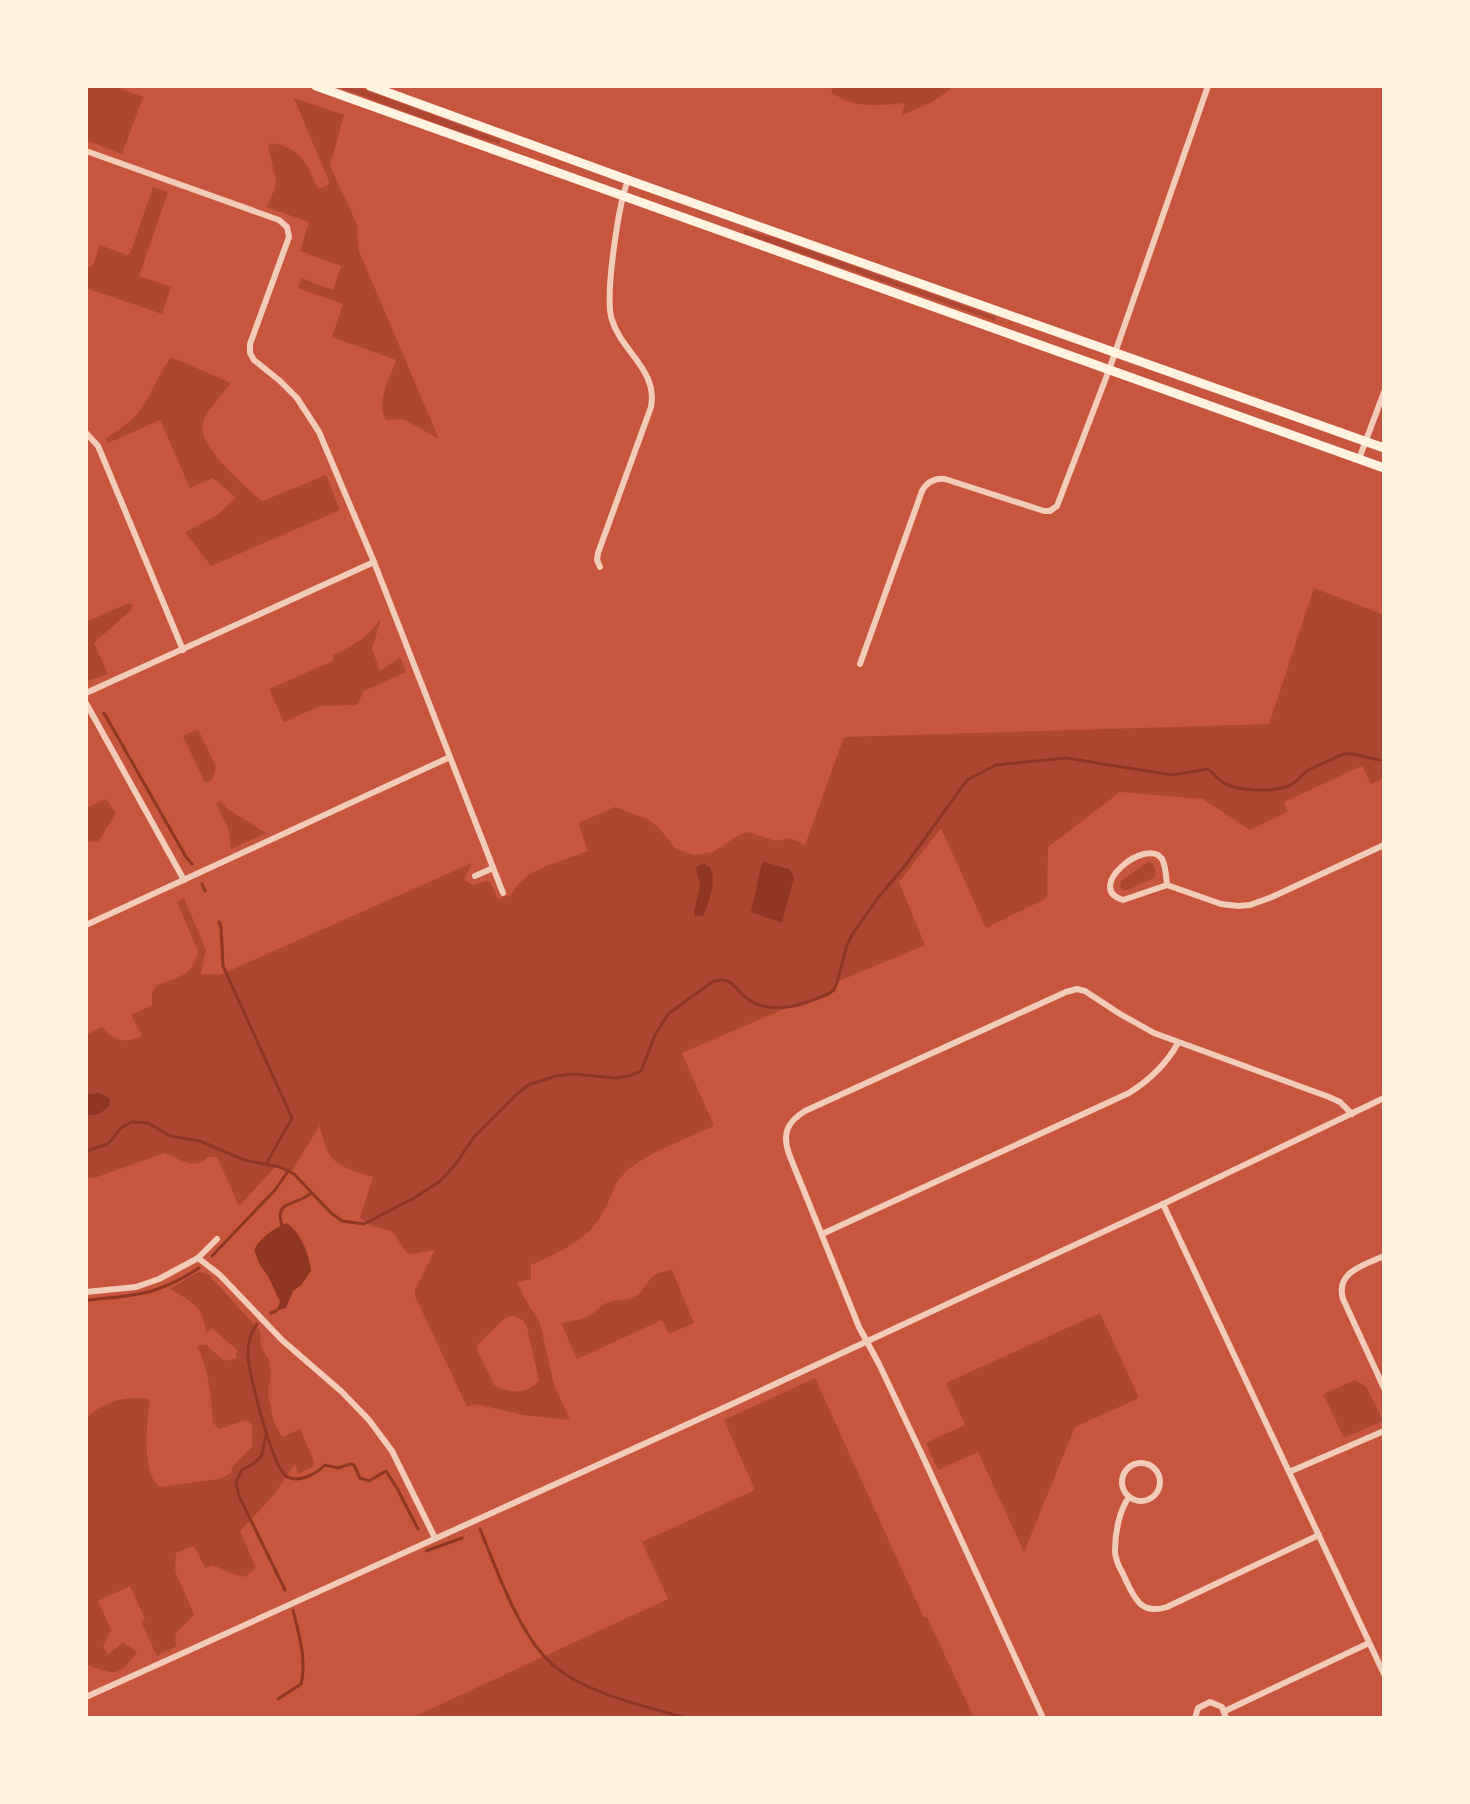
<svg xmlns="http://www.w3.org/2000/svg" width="1470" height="1804" font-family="Jost,sans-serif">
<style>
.green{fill:#ae4732;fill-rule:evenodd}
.water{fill:#8f3625}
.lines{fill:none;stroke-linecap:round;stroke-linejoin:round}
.stream{stroke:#8f3625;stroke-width:3}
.minor{stroke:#f1ccb7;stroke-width:6}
.primary{stroke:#fff3e0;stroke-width:9}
</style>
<rect width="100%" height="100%" fill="#c8553d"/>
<!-- green -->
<g class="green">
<path d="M86,86H113L143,97L122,154L86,140Z"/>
<path d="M335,86H354L501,140L500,144L466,134Z"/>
<path d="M833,86H959C948,88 945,95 935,100C925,106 913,110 902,115L905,103C878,106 854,109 831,92Z"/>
<path d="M294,98L344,115L330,166L357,224L358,249L439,439L403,419L386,420C375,402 390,379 396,360L332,337L343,304L298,288L301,278L333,290L341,266L300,251L309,222L266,207L275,189L276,179L268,147L271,143C302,148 306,163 318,189L330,184Z"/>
<path d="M153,187L168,192L139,276L171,287L162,314L86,288V269L93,265L100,245L127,255L130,254Z"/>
<path d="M745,230L778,239L996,317L995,321L743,233Z"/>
<path d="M171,357L231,383C223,394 209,408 204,419C193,444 243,483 259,499L263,501L326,475L340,510L211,566L185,532L216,516L236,498L213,478L190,488L160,420L108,443L105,439C118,430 132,422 141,409C152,393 159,374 171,357Z"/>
<path d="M1314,588L1384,615V778L1371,784L1362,766L1284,802L1288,812L1250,830L1203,799L1120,792L1048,847L1047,898L986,928L941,828L899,882L925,945L837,982L834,990L828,994L786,1008L682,1053L714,1126C687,1139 639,1155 621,1177C612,1188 609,1204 601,1216C585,1242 558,1253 531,1265V1279L517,1282L525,1299L540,1323L554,1385L570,1420L523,1415L477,1404L467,1407L415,1296V1290L435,1250L413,1254L407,1253L392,1231L371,1226L360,1218L373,1177C353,1170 331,1167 325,1145C323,1137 320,1132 320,1125L291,1172L277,1165L239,1206L217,1157H207C195,1171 179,1159 165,1153L94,1178L86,1179V1116L99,1114L109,1107L99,1093L86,1094V1035L102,1027C113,1041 126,1044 142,1036L131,1015L152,1005V994L156,986C177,976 193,978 198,951L177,902L184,898L206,950L201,974H222L472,863L464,880L473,885L486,881L490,882L498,899L511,895L518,884L530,874L546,866L588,851L578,823L615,807L647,819L658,827L675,848L693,855L713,852L740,834L748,832L776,841L790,838L805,845L844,737L1269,724ZM514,1316L523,1320L527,1327L539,1381C527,1394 509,1394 494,1385L477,1350L478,1344L505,1318Z"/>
<path d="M129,603L133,605L131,610L94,643L108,674L90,680L86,678V622Z"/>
<path d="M381,619L372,649L380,671L400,657L406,672L364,691L357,705L320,706L284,722L269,689L333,661V655C357,644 364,639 381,619Z"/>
<path d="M198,729L216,767L212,780L205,783L183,736Z"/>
<path d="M106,799L116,813L98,842L86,841V808Z"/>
<path d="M221,801L226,808L266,833L231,849L228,828L216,803Z"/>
<path d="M1149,861L1154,865L1156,872L1154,878L1128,890H1122L1120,886L1121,881Z"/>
<path d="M672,1270L694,1323L669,1334L662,1320L577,1359L561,1323C572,1321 583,1320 592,1314C597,1311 601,1305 607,1303C615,1299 624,1301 632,1298C651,1289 643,1273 672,1270Z"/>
<path d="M198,1272L208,1274L260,1331L261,1347L269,1360L271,1372L268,1393L272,1414L275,1425L282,1437L300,1429L313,1459L314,1466L298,1474L295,1464L273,1496L240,1531L256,1568L245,1577L231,1573L213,1565L205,1568L194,1546L176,1553L175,1571L194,1614C187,1627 170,1629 177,1646L157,1656L141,1622L145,1619L130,1586L98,1601L111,1630L103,1646L108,1655L123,1642L137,1652C120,1676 116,1676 88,1665L86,1658V1418C101,1403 129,1393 150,1400C147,1421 141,1474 160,1487L219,1479L231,1473L233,1466L252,1447V1425L246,1420L219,1429L213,1423C211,1395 209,1371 197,1345H206L225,1361L236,1358L237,1350L212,1328L206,1334C205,1308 191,1301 170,1289Z"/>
<path d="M1100,1313L1139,1398L1075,1427L1024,1552L978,1452L938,1470L926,1443L965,1425L946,1383Z"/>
<path d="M815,1378L924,1618L927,1617L974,1718H411L668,1599L642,1542L755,1490L724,1420Z"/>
<path d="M1355,1380L1366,1386L1383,1421L1344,1438L1323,1394Z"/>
</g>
<!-- water -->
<g class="water">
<path d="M764,862L789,869L794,877L782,923L751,912L761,866Z"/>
<path d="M704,864L710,867C717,882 709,901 703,916H695L694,913L700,885L696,869L697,866Z"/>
<path d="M99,1093L110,1098L109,1107L99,1114L86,1116V1094Z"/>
<path d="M287,1223C301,1234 309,1253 311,1271L301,1285L293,1291L286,1308L276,1311L280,1302L268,1276L260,1265L254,1250C260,1238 274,1228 287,1223Z"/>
</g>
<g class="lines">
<!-- stream -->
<g class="stream">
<path d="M104,713L186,857L192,864"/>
<path d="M202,884L205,891"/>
<path d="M219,922L221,927L223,966L292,1118L266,1164"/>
<path d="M86,1151L108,1144L121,1128L131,1122L148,1123L170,1136L200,1141L244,1160L280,1167L294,1174L331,1213L342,1221L364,1224L414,1198L439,1182L455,1165L474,1137L517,1094L528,1085L556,1076L573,1074L615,1078L629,1076L641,1071L655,1035L668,1014L712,982C735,973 736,995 754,1003C779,1014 805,1004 828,994L834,990L837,982L847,945L853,933L878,898L907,863L967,780L996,765L1066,758L1172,775L1208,769C1213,772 1216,778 1221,781C1235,792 1272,792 1288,786C1297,783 1300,776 1307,771C1311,768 1335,758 1341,755C1355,750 1370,761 1384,760"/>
<path d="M282,1225C273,1200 297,1206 311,1193"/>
<path d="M212,1256L275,1190L289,1170"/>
<path d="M89,1300C137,1295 158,1295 199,1268"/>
<path d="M271,1313L276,1311"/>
<path d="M257,1324C251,1332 248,1343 248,1353C247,1371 273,1467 286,1476C298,1484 316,1474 325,1465L338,1468L350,1464L354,1465L360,1478L369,1481L386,1471L398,1490L418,1529"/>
<path d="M266,1434L262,1455L256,1462L242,1470L236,1482L239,1496L285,1590"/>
<path d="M480,1529C496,1568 515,1623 543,1655C573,1691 643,1706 687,1718"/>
<path d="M426,1551L462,1538"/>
<path d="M278,1699L301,1684C307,1660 299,1635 293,1610"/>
</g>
<!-- minor -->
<g class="minor">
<path d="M86,151L279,220L287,227L289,237L250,344V353L254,360L280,381L297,398L319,432L374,562L503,893"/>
<path d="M86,433L98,446L101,453L183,650"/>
<path d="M1359,459L1384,392"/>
<path d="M600,567L597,560L598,553L651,407C658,370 622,352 612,320C604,297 619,203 628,180"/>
<path d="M860,664L922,491C927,482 935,478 945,479L1044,511H1050L1057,506L1109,370L1208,86"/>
<path d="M86,693L374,562"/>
<path d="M86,703L184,880"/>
<path d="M475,876L493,868"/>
<path d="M1167,885C1166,877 1166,866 1162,859C1147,836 1083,888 1123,900L1167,885L1221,904L1238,906L1250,905L1272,897L1384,845"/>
<path d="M86,925L450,757"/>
<path d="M1163,1204L1384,1674"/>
<path d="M822,1234L1129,1093C1148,1081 1167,1063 1178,1043"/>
<path d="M1384,1256C1364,1265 1335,1272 1343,1299L1384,1388"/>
<path d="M198,1258L220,1275L282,1340L342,1392L369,1420L392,1451L435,1538"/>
<path d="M86,1292L136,1287L159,1279L198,1258L217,1239"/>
<circle cx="1141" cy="1482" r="19"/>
<path d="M1289,1472L1384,1431"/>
<path d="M1129,1497C1119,1511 1115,1533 1115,1551C1115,1559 1119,1567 1123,1574C1133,1595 1139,1616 1167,1607L1319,1535"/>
<path d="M86,1697L730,1405L1163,1204L1384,1098"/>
<path d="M1225,1711L1369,1643"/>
<path d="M1043,1718L924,1459L879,1364L859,1327L789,1154C782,1134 787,1122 805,1111L1066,992L1077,989L1085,991L1120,1014L1154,1033L1329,1097L1340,1102L1352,1114"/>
<path d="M1195,1718L1198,1708L1210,1702L1222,1707L1226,1718"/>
</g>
<!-- primary -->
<g class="primary">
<path d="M316,86L1384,468"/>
<path d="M370,86L628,180L1384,448"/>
</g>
</g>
<!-- border -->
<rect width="1470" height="1804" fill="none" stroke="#fff3e0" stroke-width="176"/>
</svg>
